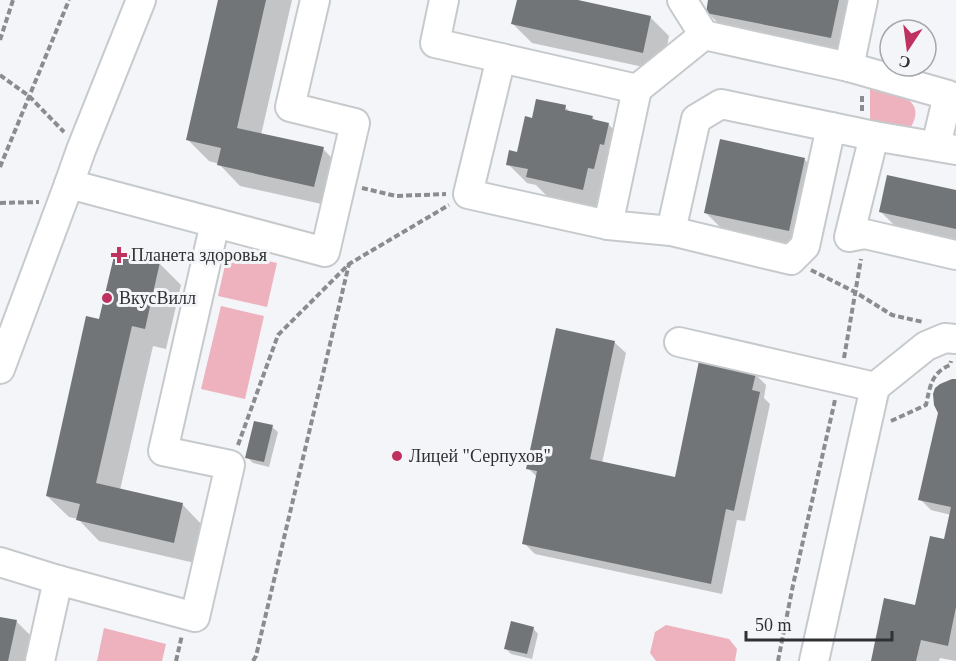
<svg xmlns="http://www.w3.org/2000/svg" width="956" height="661" font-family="Georgia,serif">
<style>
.green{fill:#edb2bd}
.shadow{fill:#0003}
.building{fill:#727577}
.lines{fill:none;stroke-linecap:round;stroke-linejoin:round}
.minor-casing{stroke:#c7cacc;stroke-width:32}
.path{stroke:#8b8c8e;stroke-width:4;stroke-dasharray:6 3;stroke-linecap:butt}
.minor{stroke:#fff;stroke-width:28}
.poi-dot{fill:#bf315e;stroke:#f3f5f8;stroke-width:2}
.labels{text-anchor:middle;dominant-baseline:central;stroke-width:6;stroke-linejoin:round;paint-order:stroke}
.poi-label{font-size:18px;fill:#303132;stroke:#f3f5f8;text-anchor:start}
</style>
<rect width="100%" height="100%" fill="#f3f5f8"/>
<!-- green -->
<g class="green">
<path d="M870,86C892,92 930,97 910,129L870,128Z"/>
<path d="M228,252L277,263L267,307L218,296Z"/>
<path d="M221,306L264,316L245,399L201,389Z"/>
<path d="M666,625L729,639L737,649L735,661H656L650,653L655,632Z"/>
<path d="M104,628L166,644L162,661H97Z"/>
</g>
<!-- shadow -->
<g class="shadow">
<path d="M220,0H292L261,135L323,149L344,170L335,207L240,186L219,164L209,161L188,140Z"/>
<path d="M518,0H571L650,17L669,36L662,71L532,43L513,24Z"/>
<path d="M710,0H850L846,53L722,27L707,12Z"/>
<path d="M565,107L571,113L592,117L597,122L608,124L627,143L602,208L547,196L536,185L527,183L508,164L518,154L533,120Z"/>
<path d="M804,159L823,178L808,249L724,231L705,212Z"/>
<path d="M956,191V243L900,231L881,212Z"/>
<path d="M116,253L160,264L181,285L166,349L153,346L120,490L182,504L203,526L195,563L99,541L78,519L69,517L47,496L100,321Z"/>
<path d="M614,342L626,353L602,463L676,479L755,374L766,385L764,398L770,404L745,521L737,520L722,594L535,554L524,543L538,478L528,468Z"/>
<path d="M956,381V661L940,658L939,661H872L917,607L946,540L951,515L931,510L920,499Z"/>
<path d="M272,427L278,432L269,467L253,463L247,457Z"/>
<path d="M0,618L17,622L38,643L34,661H0Z"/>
<path d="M533,628L538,634L532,659L511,654L506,649Z"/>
</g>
<!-- building -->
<g class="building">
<path d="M218,0H266L237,128L324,147L314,187L217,165L221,148L186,140Z"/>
<path d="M517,0H578L651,16L643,53L511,24Z"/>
<path d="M708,0H839L831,38L706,13Z"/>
<path d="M536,99L566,105L565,110L593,116L592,119L609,123L604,145L600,144L594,169L588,168L583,190L526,177L528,169L506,165L509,150L517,152L525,116L532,118Z"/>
<path d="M720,139L805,158L789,231L704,213Z"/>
<path d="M887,175L956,190V229L879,212Z"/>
<path d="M115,252L160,262L145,329L132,326L96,483L183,503L174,543L76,520L80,504L46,496L86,316L99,319Z"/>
<path d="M556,328L615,341L590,459L675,477L699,361L756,373L752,390L760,392L734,511L726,509L711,584L522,544L537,471L526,469Z"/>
<path d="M952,379H956V607L948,646L921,640L916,661H871L884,598L915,605L930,536L944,539L951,507L918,500L938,413L934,405L933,394L935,388L940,384Z"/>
<path d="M254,421L273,425L264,462L245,458Z"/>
<path d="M0,617L17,620L8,661H0Z"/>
<path d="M511,621L534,627L527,654L504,649Z"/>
</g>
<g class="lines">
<defs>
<g id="minor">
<path d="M141,0L81,150L69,184L325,252L355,123L290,107L315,0"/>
<path d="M444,0L435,43L501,58L468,194L608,225L671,231L791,260L805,246L831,127L874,136L956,150"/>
<path d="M682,0L704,35"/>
<path d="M501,58L637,89L608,225"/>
<path d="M849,67L863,0"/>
<path d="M637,89L704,35L849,67L948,95L936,146"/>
<path d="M874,136L849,237L865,234L956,255"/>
<path d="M671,231L696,119L721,104L831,127"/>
<path d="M679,342L875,387L926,346L945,338L956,339"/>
<path d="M0,369L69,184"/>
<path d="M0,562L58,580L195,617L230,465L163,451L215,223"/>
<path d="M40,661L58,580"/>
<path d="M814,661L875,387"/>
</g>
</defs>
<!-- minor casing -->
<use href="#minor" class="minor-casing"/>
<!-- path -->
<g class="path">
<path d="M0,40L13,0"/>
<path d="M0,75L29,96L64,132"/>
<path d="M862,111V95"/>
<path d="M0,167L69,0"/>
<path d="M362,188L396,196L446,194"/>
<path d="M0,203L39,202"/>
<path d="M811,270L855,292L892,315L923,322"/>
<path d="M844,358L861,259"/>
<path d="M891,421L926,405C930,387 931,373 950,365L951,361"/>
<path d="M238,445L278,335L349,264L449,205"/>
<path d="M176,661L182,635"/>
<path d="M253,661L256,656L349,264"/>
<path d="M778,661L793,585L835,400"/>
</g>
<!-- minor -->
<use href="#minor" class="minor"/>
</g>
<!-- markers -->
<g class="poi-dot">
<path d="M116 246h6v6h6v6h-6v6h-6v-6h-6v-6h6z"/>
<circle cx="107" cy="298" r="6"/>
<circle cx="397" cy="456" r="6"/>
</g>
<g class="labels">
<!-- poi labels -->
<g class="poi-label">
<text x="131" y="255">Планета здоровья</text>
<text x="119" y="298">ВкусВилл</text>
<text x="409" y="456">Лицей "Серпухов"</text>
</g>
</g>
<!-- north arrow -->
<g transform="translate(908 48) rotate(193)"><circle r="28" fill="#f3f5f8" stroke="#a5a7a9" stroke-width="1.5"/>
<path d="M0-4.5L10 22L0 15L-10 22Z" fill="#bf315e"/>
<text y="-9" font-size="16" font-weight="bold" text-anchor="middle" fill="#303132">С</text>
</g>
<!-- scale -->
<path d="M746 631v9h146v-9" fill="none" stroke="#303132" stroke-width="3"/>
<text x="755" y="631" font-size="18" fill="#303132" stroke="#f3f5f8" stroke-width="4.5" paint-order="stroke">50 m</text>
</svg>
